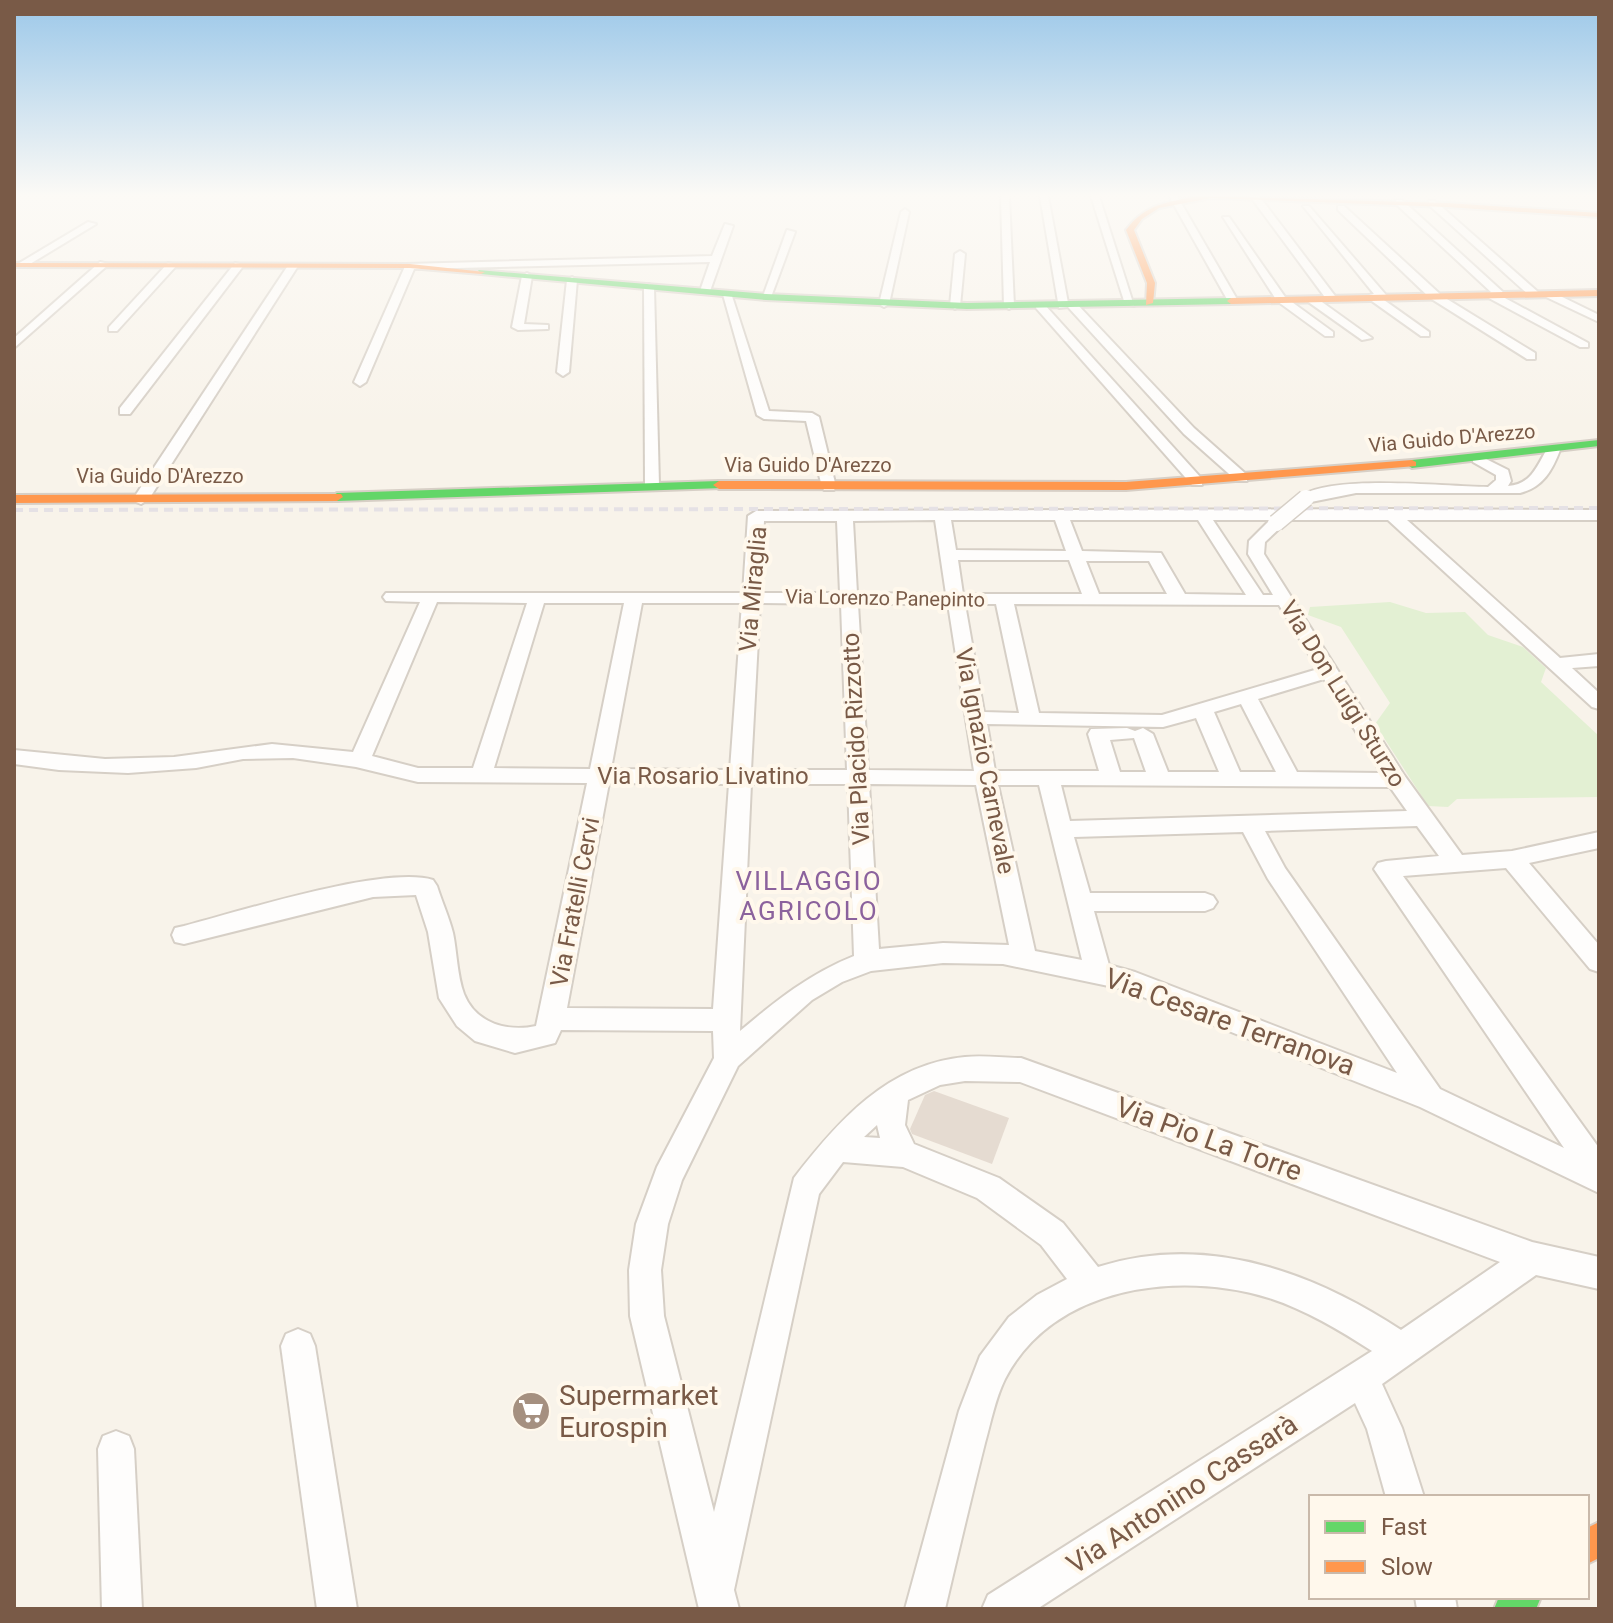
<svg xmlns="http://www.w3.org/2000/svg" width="1613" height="1623" font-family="Roboto,sans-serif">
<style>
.green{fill:#e3f0d3}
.building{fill:#e5dbd1}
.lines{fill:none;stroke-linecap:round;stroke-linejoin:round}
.street-casing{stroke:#d6cfc6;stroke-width:4}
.fast-casing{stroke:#d7cfc6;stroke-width:4}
.slow-casing{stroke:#d7cfc6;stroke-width:4}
.street{fill:#fefdfc;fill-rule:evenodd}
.fast{fill:#63d668;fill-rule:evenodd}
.slow{fill:#ff974d;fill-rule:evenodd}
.rail{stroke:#e5e1e5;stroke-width:4;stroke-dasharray:9 6;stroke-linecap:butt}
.street-bridge-casing{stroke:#d6cfc6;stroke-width:19;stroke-linecap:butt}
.street-bridge{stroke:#fefdfc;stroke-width:16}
.labels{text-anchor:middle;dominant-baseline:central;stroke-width:8;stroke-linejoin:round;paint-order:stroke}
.far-street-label{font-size:20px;fill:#795a47;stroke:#fff8ec}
.street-label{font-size:24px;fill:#795a47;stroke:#fff8ec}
.neighbourhood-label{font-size:26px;letter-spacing:2px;fill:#8b629d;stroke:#fff8ec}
.near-street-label{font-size:28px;fill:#795a47;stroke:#fff8ec}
.near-poi-label{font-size:28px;fill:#795a47;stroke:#fff8ec;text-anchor:start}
</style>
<rect width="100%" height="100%" fill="#f8f3ea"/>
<!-- green -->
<path class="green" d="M1390,602L1426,613L1465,612L1488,635L1523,647L1546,668L1541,682L1599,736V797L1457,799L1448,807L1428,806L1375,724L1390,703L1341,627L1308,615L1310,607Z"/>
<!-- building -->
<path class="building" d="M934,1091L1009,1118L992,1164L912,1134L910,1129L925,1095Z"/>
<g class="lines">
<defs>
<g id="street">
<path d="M1001,196H1009L1014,306L1009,309L1004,306Z"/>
<path d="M1040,196H1048L1068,303H1076L1194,428L1247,475V481H1237L1184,434L1068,307L1059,308Z"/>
<path d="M1091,196H1099L1134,306L1125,304Z"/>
<path d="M1169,196H1177L1238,301L1237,303L1228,301Z"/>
<path d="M1250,196H1259L1335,296V300H1327Z"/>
<path d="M1396,200H1402L1504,293L1503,297L1588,343V347H1580L1487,297L1486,295L1491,292L1396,204Z"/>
<path d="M1429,201H1435L1538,292V296H1530L1429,205Z"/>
<path d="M1303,206H1309L1386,295L1384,300L1429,332V336H1421L1369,299V295L1374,294Z"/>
<path d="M1338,206H1344L1442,296L1535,353V359H1527L1430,298L1338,210Z"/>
<path d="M905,209L909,212L889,304L884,307L879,304L901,212Z"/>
<path d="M1223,217H1229L1285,297L1333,332V336H1325L1277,301Z"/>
<path d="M88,222L96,224L25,267L16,265Z"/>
<path d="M725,224L733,226L710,291L705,294L700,291L710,262L414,269L366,382L360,386L354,382L406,264L712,256Z"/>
<path d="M787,230L795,232L771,297L762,299Z"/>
<path d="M960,251L965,254L960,306L955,309L950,306L955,254Z"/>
<path d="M100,262L109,264L14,348V338Z"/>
<path d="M168,263L177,265L117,331H109V327Z"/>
<path d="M235,263L244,265L130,414H120V408Z"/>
<path d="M289,264L298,266L149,499L141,504L136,502L133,499Z"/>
<path d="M527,273L532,276L524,324L548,325V329L518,330L512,327L522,276Z"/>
<path d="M572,277L577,280L569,372L563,376L557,372L567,280Z"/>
<path d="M649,284L654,287L659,485L652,489L645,485L644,287Z"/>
<path d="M722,291L731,293L769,411L812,413L819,417L836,487L834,490H824L822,487L806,421L764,419L757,415Z"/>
<path d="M1544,292H1552L1599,315V322L1544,296Z"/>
<path d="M1307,297H1315L1372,338L1362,340L1307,301Z"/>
<path d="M1036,304H1044L1202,479V485H1192L1036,308Z"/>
<path d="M1553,446L1560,450C1552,471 1543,487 1520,493H1356L1306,503L1298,498C1328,473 1447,487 1488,487L1496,480V475L1473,462V456L1478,455L1508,470L1511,481L1508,486C1532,484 1537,466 1548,447Z"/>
<path d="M1391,509L1599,510V520H1407L1560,658L1599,654V666L1572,668L1599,693V709L1592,707L1388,520H1282V526L1265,542L1264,554L1404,775L1462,855L1512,851L1599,832V848L1529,863L1599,945V972L1590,969L1506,868L1403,876L1599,1148V1193L1420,1107L1123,989L1003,964L943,963L871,971L842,982L812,1000L738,1066L682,1180L668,1224L661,1270L664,1316L714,1512L794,1178C838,1121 888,1064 965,1057C984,1055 1003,1058 1021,1058L1532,1242L1599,1257V1289L1536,1275L1382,1384L1402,1428L1424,1497H1386L1367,1429L1355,1403L1037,1609H982L988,1595L1372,1351C1339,1330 1306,1310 1269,1298C1178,1270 1053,1286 1005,1379C995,1399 991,1422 985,1443C971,1498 958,1554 945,1609H905L959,1411L980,1356L1009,1317L1037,1295L1067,1279L1041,1245L977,1198L903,1167L843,1162L819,1194L734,1590L739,1609H699L630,1316L629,1270L636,1224L657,1167L714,1058L713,1031L561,1030L555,1043L515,1053L475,1041L457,1026L439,998L428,932L416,895L373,897L184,944L175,942L172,935L175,928L184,926C238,912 385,865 433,880L437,886C442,902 449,917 453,933C457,952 457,975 464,994C476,1024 508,1032 536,1026L587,783L418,782L356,767L293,758L243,759L196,768L128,773L59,770L14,764V750L105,759L174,757L272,744L353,752L420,602L386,601L383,597L386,593H743L748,516L756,511ZM935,520L946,594L857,593L853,521ZM951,520H1055L1066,551L956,550ZM1070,520H1198L1246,595L1185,594L1161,553L1082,551ZM1213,520H1270L1249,541L1248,554L1273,595H1263ZM764,521H837L840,593H760ZM958,560H1069L1082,594H963ZM1086,561H1149L1167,594H1099ZM437,602L527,603L473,768H418L372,756ZM544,603H624L590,769L494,768ZM642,603H742L730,770L611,769ZM760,603L841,604L847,770H751ZM858,604H948L974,771L868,770ZM965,604H996L1019,713L984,712ZM1014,604L1279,605L1318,669L1162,715L1039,713ZM1324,679L1381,773L1297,772L1258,699ZM1241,704L1276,772H1240L1214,712ZM1196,718L1219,772H1168L1153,734L1143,728L1135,731L1127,728L1091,729L1088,734L1099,771H995L987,724L1163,727ZM1134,738L1146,772H1120L1110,740ZM609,783L729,784L713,1009L567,1008ZM751,784H848L854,956C809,974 777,1000 740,1031ZM869,784L976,785L1009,945L943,943L879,949ZM998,785H1039L1082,960L1035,951ZM1061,785L1390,787L1407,811L1070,821ZM1417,826L1439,856L1386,861L1378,863L1374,869L1564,1148L1440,1089L1285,868L1265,831ZM1243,832L1268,879L1397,1073L1135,972L1109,965L1094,911H1205L1213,908L1217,902L1213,896L1205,893H1090L1074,837ZM965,1081L1020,1082L1500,1262L1401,1330C1311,1271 1205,1233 1098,1267L1063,1223L999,1178L914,1144L905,1125L908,1100L940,1085ZM877,1125L880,1138L864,1137Z"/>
<path d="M298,1329L310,1334L315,1346L357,1609H317L281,1346L286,1334Z"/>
<path d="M116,1431L129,1436L134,1449L142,1609H102L98,1449L103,1436Z"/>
<path d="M1415,1597H1455L1457,1609H1417Z"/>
</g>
<g id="fast">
<path d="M478,270L766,294L967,303L1231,298L1235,301L1231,304L967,309L766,300L481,274Z"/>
<path d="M1599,440V446L1412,468L1406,464L1412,460Z"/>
<path d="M719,481L725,485L723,488L337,501L331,497L337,493Z"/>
<path d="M1499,1597H1541L1536,1609H1494Z"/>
</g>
<g id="slow">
<path d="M1198,196L1447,203L1599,213V217L1447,207L1211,198L1159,208L1142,219L1134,230L1155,283L1153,303L1146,305L1147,283L1126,230C1145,204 1168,202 1198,196Z"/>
<path d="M14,263L410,264L485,272L481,274L410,268L14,267Z"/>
<path d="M1599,290V296L1231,304L1227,301L1231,298Z"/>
<path d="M1412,460L1416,462V466L1126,490L719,489L713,485L719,481L1126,482Z"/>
<path d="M341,494L343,497L337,501L14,503V495Z"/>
<path d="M1599,1522V1558L1587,1564V1528Z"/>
</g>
</defs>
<!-- street casing -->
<use href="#street" class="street-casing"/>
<!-- fast casing -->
<use href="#fast" class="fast-casing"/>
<!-- slow casing -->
<use href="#slow" class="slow-casing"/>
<!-- street -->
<use href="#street" class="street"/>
<!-- fast -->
<use href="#fast" class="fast"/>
<!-- slow -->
<use href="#slow" class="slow"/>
<!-- rail -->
<path class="rail" d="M14,510L1599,508"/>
<defs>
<path id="street-bridge" d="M1276,523L1306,498"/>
</defs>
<!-- street-bridge casing -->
<use href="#street-bridge" class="street-bridge-casing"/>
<!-- street-bridge -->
<use href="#street-bridge" class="street-bridge"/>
</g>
<!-- sky -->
<linearGradient id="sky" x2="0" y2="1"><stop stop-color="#9cc8e9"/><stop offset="0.46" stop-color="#fcfaf6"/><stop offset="1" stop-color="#fcfaf6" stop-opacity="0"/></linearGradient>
<rect width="1613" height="424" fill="url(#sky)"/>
<!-- icons -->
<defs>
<symbol id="supermarket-disc" viewBox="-11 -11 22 22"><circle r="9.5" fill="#a59080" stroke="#fff8ec"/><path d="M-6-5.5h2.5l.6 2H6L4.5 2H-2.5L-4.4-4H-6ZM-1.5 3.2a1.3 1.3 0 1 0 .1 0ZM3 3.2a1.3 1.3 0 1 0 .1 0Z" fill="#fff"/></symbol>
</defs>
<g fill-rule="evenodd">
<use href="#supermarket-disc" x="509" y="1389" width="44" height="44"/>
</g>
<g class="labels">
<!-- far-street labels -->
<g class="far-street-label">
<text transform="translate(1452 438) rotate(-5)">Via Guido D'Arezzo</text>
<text x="808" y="465">Via Guido D'Arezzo</text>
<text x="160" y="476">Via Guido D'Arezzo</text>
<text transform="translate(885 598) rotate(1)">Via Lorenzo Panepinto</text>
</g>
<!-- street labels -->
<g class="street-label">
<text transform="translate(753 589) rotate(-85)">Via Miraglia</text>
<text transform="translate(1343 694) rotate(58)">Via Don Luigi Sturzo</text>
<text transform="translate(856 739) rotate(-93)">Via Placido Rizzotto</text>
<text transform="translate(985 761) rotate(79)">Via Ignazio Carnevale</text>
<text x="703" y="776">Via Rosario Livatino</text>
<text transform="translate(575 902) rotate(-79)">Via Fratelli Cervi</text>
</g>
<!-- neighbourhood labels -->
<g class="neighbourhood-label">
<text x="809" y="881">VILLAGGIO<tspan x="809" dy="30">AGRICOLO</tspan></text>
</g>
<!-- near-street labels -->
<g class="near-street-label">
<text transform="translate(1230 1022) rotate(20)">Via Cesare Terranova</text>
<text transform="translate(1209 1139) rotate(20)">Via Pio La Torre</text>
<text transform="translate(1182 1494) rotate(-33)">Via Antonino Cassarà</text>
</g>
<!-- near-poi labels -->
<g class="near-poi-label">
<text x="559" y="1395">Supermarket<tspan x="559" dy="32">Eurospin</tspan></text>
</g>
</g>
<!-- border -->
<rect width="1613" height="1623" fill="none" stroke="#795a47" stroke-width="32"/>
<!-- legend -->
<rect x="1309" y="1495" width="280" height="104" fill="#fff8ec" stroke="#c9b9aa" stroke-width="2"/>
<rect x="1325" y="1521" width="40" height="12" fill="#63d668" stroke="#c9b9aa" stroke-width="2"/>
<text x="1381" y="1535" font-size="24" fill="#795a47">Fast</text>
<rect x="1325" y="1561" width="40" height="12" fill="#ff974d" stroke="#c9b9aa" stroke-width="2"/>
<text x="1381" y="1575" font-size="24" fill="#795a47">Slow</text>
</svg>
